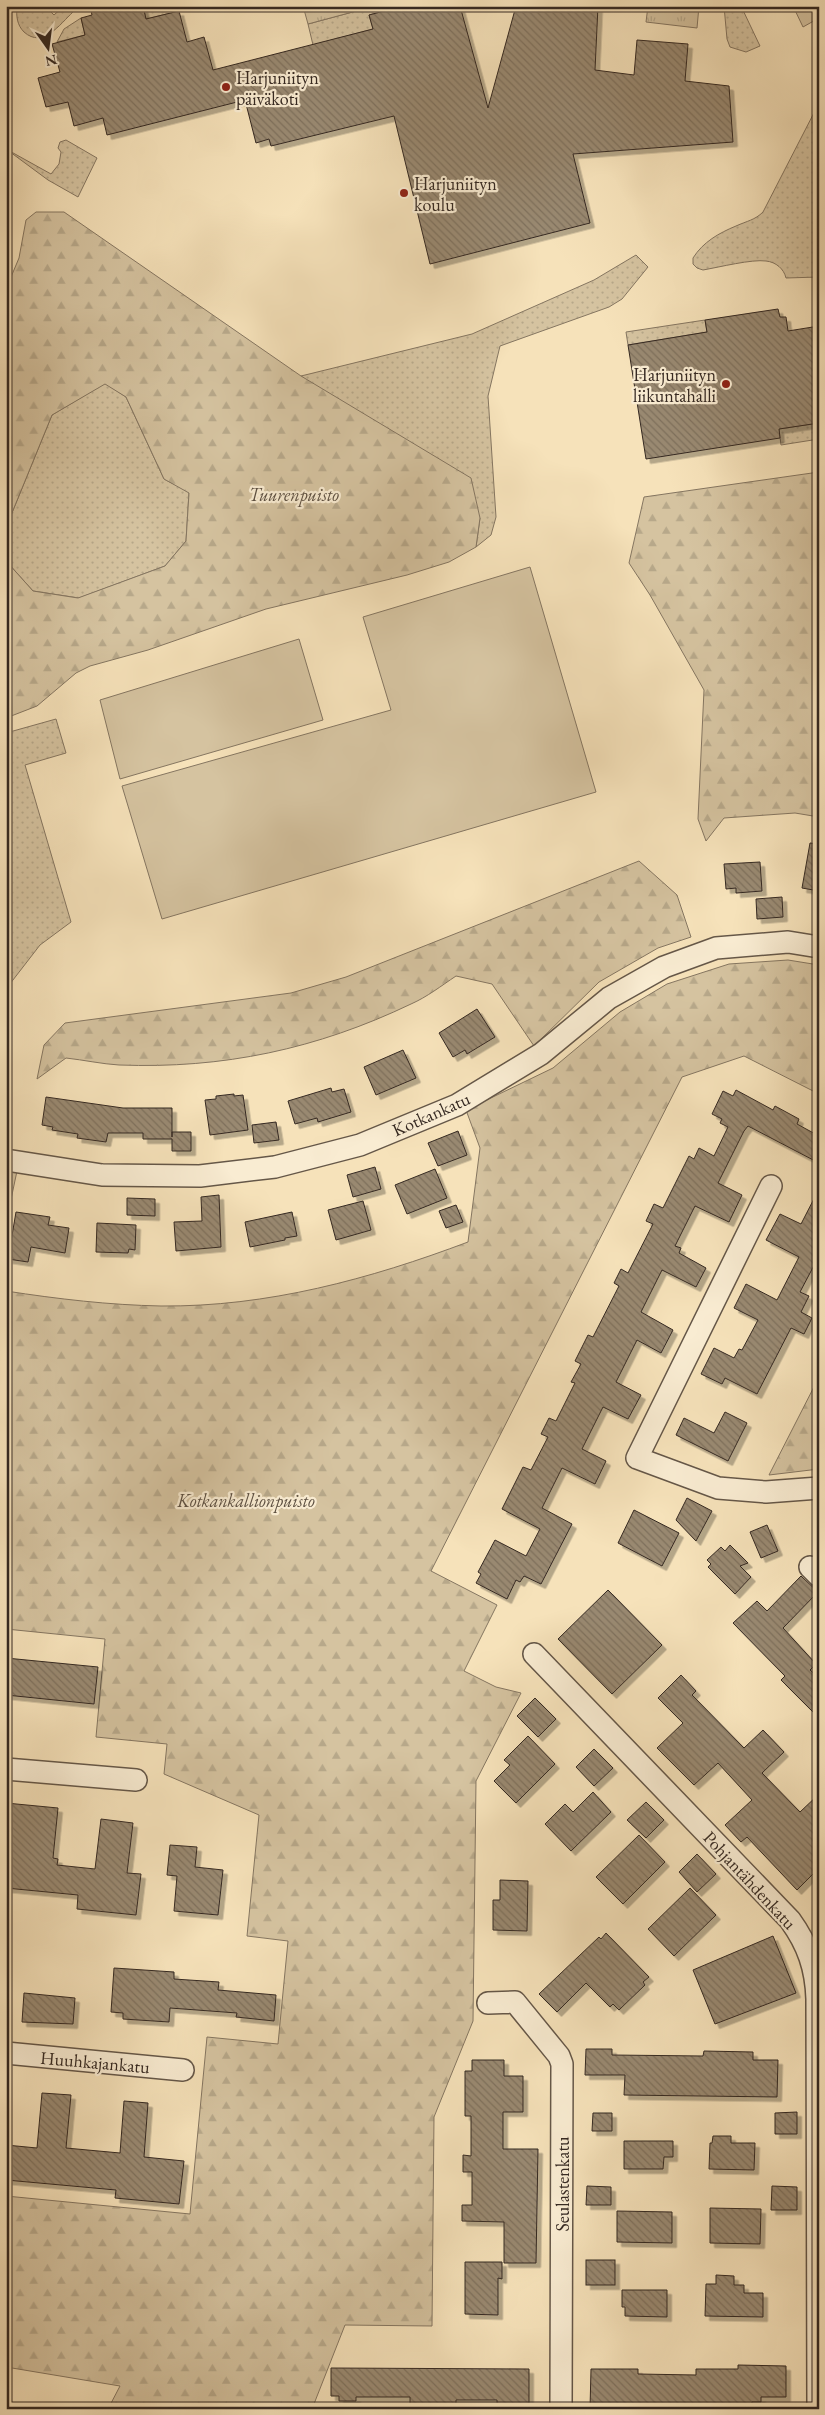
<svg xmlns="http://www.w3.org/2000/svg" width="825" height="2415" font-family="'EB Garamond',serif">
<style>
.grass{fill:url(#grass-dots);stroke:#857661}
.forest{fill:url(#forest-firs);stroke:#857661;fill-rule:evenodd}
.park{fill:url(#park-tufts);stroke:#857661}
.garden{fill:#d5c3a0;stroke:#857661}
.building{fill:url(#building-back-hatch);stroke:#352922;filter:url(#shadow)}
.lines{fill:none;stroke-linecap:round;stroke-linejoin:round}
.street-casing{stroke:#655748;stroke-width:24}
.street{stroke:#f9ecd2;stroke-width:21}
.poi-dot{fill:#8f2418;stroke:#f9ecd2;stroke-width:2}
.labels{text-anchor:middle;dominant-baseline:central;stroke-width:4.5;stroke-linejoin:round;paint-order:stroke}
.poi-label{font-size:18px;fill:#352922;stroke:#f9ecd2;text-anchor:start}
.park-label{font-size:18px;font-style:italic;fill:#5d5042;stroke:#f9ecd2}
.street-label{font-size:18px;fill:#352922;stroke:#f9ecd2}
</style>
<defs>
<pattern id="grass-dots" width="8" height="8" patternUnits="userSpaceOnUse" patternTransform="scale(1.25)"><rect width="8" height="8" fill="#d5c3a0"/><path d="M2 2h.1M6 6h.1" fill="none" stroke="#b7a88a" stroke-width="1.8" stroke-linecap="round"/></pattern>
<pattern id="forest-firs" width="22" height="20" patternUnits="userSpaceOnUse" patternTransform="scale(1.25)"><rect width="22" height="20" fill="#d5c3a0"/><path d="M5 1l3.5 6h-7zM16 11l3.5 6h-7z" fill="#b7a88a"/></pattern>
<pattern id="park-tufts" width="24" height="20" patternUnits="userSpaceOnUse" patternTransform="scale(1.25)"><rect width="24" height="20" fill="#d5c3a0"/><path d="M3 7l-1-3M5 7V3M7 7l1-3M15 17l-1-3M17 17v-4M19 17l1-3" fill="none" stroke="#b7a88a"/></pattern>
<pattern id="building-back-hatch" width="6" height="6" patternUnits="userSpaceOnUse" patternTransform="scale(1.25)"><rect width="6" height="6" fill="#998971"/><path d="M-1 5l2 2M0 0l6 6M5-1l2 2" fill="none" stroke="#7e705c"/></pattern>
<filter id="shadow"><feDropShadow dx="4.5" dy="4.5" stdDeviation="0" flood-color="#0004"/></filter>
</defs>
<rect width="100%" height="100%" fill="#f6e2ba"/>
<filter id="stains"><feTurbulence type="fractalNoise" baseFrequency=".004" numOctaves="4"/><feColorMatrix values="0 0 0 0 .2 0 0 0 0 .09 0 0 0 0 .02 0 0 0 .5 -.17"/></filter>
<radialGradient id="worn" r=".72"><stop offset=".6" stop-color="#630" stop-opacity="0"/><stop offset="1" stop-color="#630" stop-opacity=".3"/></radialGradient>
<!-- grass -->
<g class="grass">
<path d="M17,6H48L47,8L54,15L64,6H71L73,12C60,24 43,49 24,32C17,25 16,16 17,6Z"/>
<path d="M143,6H174L179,11L146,19Z"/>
<path d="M375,6H403L369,15L373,29L313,45L308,24Z"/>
<path d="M724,6H741L760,46L746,52L730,47L727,39Z"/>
<path d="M81,18L85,35L57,42L64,29Z"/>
<path d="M819,103V277L786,278C784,269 776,262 766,261C752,259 720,267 703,270L697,268L693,264V258C703,242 719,233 736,226C747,221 755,220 763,212Z"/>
<path d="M66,140L97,158L78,197L48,180L6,149L51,174L59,164L61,152L58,148L60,142Z"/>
<path d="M636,255L648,267L622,299L609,307L500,346L488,396L496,517L491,535L476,547L480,518L301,376L472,334L594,280Z"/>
<path d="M705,320L707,332L628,345L626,332Z"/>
<path d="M105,383L126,397L164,479L189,492L186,541L165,566L79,598L33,591L7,562V525L52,415Z"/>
<path d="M819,423V439L781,445L779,429Z"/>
<path d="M56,719L66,753L25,765L71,922L40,945L6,989V733Z"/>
</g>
<!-- forest -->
<g class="forest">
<path d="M793,6H819V18L803,27Z"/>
<path d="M36,212H64L301,376L471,478L480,518L476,547L449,562L407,575L266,609L148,650L90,666L76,673L37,706L6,718V278L11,277L19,258L26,220ZM105,384L126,397L164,479L189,493L186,541L165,566L78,598L33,591L7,562V525L52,415Z"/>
<path d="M819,472V817L795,813L724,818L706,841L698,819L704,690L650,595L629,563L644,497Z"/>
<path d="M639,861L677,895L691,937L658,948L599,982L534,1046L492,984L456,976C441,986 427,997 411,1004C317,1049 223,1069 119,1065C102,1064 84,1060 66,1058L37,1079L44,1045L65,1023L291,993L346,977Z"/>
<path d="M788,960L819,965V1094L744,1056L682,1077L431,1571L497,1605L464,1671L496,1687L521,1693L476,1781L473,2021L434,2117L432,2326L345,2325L312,2409H108L120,2386L6,2367V2196L190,2214L207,2037L278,2044L288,1941L247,1936L259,1815L164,1774L167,1744L96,1737L105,1639L6,1629V1291C58,1299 109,1305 161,1306C267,1307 370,1279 468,1242L480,1148L466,1110L553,1068L620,1012L667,984L729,964Z"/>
<path d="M6,1170L17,1171L6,1223Z"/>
<path d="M819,1377V1469L769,1475Z"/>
</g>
<!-- park -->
<g class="park">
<path d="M303,6H375L308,24Z"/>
<path d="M648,6H699L697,28L646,22Z"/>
</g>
<!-- garden -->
<g class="garden">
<path d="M530,567L596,792L162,919L122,786L391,710L363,617Z"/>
<path d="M299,639L323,720L120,779L100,700Z"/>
</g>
<!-- building -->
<g class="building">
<path d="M90,6H143L146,19L179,11L187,42L204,37L213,70L373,29L369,15L403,6H460L488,108L516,6H598L595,70L634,75L637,40L688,44L685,81L729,86L733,142L573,154L590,223L430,264L394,116L271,146L269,139L256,143L245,100L107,135L103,118L74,126L68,102L46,107L38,78L60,72L52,44L85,35L81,18L92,15Z"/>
<path d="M778,309L780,317H786L788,331L819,326V423L779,429L780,438L646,459L628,345L707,332L705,320Z"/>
<path d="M810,843L819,844V891L802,888Z"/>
<path d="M760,862L762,891L736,893V888L726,889L724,864Z"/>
<path d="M782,897L783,917L757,919L756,899Z"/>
<path d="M477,1009L495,1037L467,1054L465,1050L453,1057L439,1033Z"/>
<path d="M403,1050L416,1078L376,1095L364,1067Z"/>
<path d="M331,1088L332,1092L344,1089L351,1112L318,1122L317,1118L295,1124L288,1101Z"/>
<path d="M736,1090L773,1110L775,1106L799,1119L797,1124L819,1136V1163L748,1126L744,1131L718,1183L742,1195L729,1222L695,1206L675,1246L681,1248L679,1253L706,1268L696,1287L662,1270L641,1312L673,1330L661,1353L637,1340L616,1382L641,1395L628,1419L603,1407L582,1449L606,1461L595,1484L562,1468L542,1508L572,1524L541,1584L524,1576L520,1582L516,1580L507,1599L476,1583L481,1574L478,1572L495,1540L526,1556L540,1529L502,1509L523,1467L531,1470L548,1437L541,1434L549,1418L556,1421L575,1383L571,1382L581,1364L575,1361L588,1335L593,1337L619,1286L614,1283L621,1269L628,1273L653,1224L646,1221L654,1204L663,1208L689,1156L694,1159L699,1148L714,1156L728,1127L720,1123L722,1119L712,1114L723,1091L733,1096Z"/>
<path d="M234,1094V1096L243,1095L248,1130L210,1135L205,1100L216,1099V1096Z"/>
<path d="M46,1097L123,1108H172V1137V1132H191V1151H172V1139H143V1133H108L106,1142L77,1138L78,1134L52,1130L53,1127L42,1125Z"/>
<path d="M276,1122L279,1140L254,1143L252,1125Z"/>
<path d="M458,1131L467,1155L438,1166L428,1143Z"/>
<path d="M375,1167L381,1189L353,1197L347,1175Z"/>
<path d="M435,1169L447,1198L407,1214L395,1185Z"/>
<path d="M819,1189V1256L800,1292L809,1296L801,1312L812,1318L804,1334L791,1328L757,1394L725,1378L722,1384L701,1374L714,1348L734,1358L739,1349L742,1350L758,1320L734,1308L746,1284L777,1300L799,1257L766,1240L780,1214L801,1224Z"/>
<path d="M219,1195L221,1247L176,1251L174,1222L202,1221L201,1197Z"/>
<path d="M127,1198L155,1199V1216L127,1215Z"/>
<path d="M363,1201L371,1230L336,1240L328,1210Z"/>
<path d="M456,1205L463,1222L446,1228L439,1211Z"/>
<path d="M16,1212L50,1217L48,1225L69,1228L65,1253L31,1247L28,1262L8,1259Z"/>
<path d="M292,1212L297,1236L285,1238V1240L250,1247L245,1222Z"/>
<path d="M97,1223L136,1225L135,1250L129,1249L128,1253L96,1252Z"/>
<path d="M725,1412L747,1423L728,1461L676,1435L684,1418L714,1433Z"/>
<path d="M687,1498L712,1511L696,1541L676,1520Z"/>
<path d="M634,1510L679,1533L662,1566L618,1543Z"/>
<path d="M767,1525L778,1551L761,1558L750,1532Z"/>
<path d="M730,1545L748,1563L740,1566L751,1577L735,1594L708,1567L711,1564L707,1560L721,1547L725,1551Z"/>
<path d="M801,1576L818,1592L783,1628L816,1664L810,1670L819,1678V1718L781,1680L785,1676L733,1623L757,1601L767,1611Z"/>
<path d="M608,1590L662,1645L612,1694L558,1639Z"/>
<path d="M6,1658L98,1667L94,1704L6,1695Z"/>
<path d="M681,1675L696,1691L692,1695L744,1748L763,1730L784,1752L762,1773L800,1812L819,1794V1868L797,1890L747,1837L741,1842L725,1825L752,1800L718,1763L694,1785L657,1748L683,1723L658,1698Z"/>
<path d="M535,1698L556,1719L538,1737L517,1716Z"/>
<path d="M528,1736L555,1764L516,1803L494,1781L510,1765L504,1760Z"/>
<path d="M594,1749L613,1768L594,1786L576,1767Z"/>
<path d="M593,1792L611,1812L571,1851L545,1824L565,1804L573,1812Z"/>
<path d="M646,1802L664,1820L646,1838L627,1820Z"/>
<path d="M6,1803L58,1808L53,1858L58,1859L57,1865L95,1869L101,1819L133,1823L127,1873L141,1874L136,1915L77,1909L78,1895L6,1888Z"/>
<path d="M639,1835L665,1862L623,1904L596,1877Z"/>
<path d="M170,1845L197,1847L195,1867L223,1870L218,1915L174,1911L177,1876L167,1875Z"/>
<path d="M697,1854L716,1874L697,1892L679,1872Z"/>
<path d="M500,1880L528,1881L527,1931L493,1930V1900H500Z"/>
<path d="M690,1888L716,1915L674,1956L648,1929Z"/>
<path d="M606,1933L649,1977L643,1982L645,1985L619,2010L613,2004L610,2007L586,1983L557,2012L539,1994L599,1937L601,1939Z"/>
<path d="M773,1936L796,1993L715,2024L693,1970Z"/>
<path d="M114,1968L174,1972V1979L219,1982L218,1990L276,1995L274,2021L236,2017L237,2013L170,2008L169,2022L123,2019V2013L111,2012Z"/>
<path d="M24,1993L75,1998L73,2024L22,2022Z"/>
<path d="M586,2049H612V2055L703,2056L704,2051L753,2052V2060H778L777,2097L624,2095L625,2075H585Z"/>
<path d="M472,2060H504V2076H523V2112H503V2149H538L536,2263H504V2222L462,2221V2205H472V2172H463V2155L471,2156V2116H465V2071H472Z"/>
<path d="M42,2093L71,2095L66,2148L120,2153L124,2101L148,2103L144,2157L184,2161L179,2204L115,2198L116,2190L6,2180V2145L37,2148Z"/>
<path d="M797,2112V2134H775V2113Z"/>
<path d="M593,2113H612V2131H592Z"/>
<path d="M713,2136H731V2143H755L754,2170L709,2169L710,2143H712Z"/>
<path d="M624,2141H673V2157H664L663,2169H624Z"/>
<path d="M587,2186L611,2187V2205H586Z"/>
<path d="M772,2186L797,2187V2210H771Z"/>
<path d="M710,2208L761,2209L760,2244L710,2243Z"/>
<path d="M617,2211L672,2212V2243L617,2242Z"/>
<rect x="586" y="2260" width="29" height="25"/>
<path d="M465,2262H502V2279L498,2278V2315L465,2314Z"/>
<path d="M716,2275L734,2276V2285H744V2293H763V2317L705,2316L706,2284H716Z"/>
<path d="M622,2290H667V2317L625,2316V2307H622Z"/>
<path d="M738,2365L786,2366V2397H761V2402H752V2409H590L591,2369H638V2374L696,2375V2369H738Z"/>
<path d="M331,2368L529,2369V2409L497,2407V2400H456V2409H437V2404H410V2397H356V2401H339V2396H331Z"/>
</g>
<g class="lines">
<defs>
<g id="street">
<path d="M6,1160L102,1175L200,1176L275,1167L360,1145L457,1105L541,1054L609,998L664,967L716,948L788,942L819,947"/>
<path d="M771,1186L637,1458L718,1488L766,1492L819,1488"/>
<path d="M810,1567L819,1576"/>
<path d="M534,1654L790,1920C808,1945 816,1968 817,1999L818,2409"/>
<path d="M6,1769L136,1780"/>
<path d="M488,2003L515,2002L559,2056L562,2064L561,2409"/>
<path d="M6,2053L183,2070"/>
</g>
</defs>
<!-- street casing -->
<use href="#street" class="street-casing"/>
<!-- street -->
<use href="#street" class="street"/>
</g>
<!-- markers -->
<g class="poi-dot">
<circle cx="226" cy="87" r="5"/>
<circle cx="404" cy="193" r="5"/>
<circle cx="726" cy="384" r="5"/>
</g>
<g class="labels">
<!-- poi labels -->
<g class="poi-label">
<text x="236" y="77">Harjuniityn<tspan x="236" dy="21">päiväkoti</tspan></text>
<text x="414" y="183">Harjuniityn<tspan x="414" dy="21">koulu</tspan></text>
<text x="716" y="374" text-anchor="end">Harjuniityn<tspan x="716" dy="21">liikuntahalli</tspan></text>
</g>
<!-- park labels -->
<g class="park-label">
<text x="294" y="494">Tuurenpuisto</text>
<text x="246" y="1500">Kotkankallionpuisto</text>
</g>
<!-- street labels -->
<g class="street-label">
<text transform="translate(431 1114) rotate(-24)">Kotkankatu</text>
<text transform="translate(750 1880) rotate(47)">Pohjantähdenkatu</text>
<text transform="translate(95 2062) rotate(5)">Huuhkajankatu</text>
<text transform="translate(562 2184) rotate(-90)">Seulastenkatu</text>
</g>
</g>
<!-- margin -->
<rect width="825" height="2415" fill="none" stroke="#f6e2ba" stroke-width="25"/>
<rect x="8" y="8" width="810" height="2400" fill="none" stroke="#352922" stroke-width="2.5"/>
<rect x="12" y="12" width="800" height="2390" fill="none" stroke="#352922"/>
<!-- north arrow -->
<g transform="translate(48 48) rotate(166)" stroke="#f9ecd2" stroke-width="4" paint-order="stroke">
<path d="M0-4L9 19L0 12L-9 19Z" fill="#352922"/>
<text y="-8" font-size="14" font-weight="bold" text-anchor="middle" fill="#352922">N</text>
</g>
<rect width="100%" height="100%" filter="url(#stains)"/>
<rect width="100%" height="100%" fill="url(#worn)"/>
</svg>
